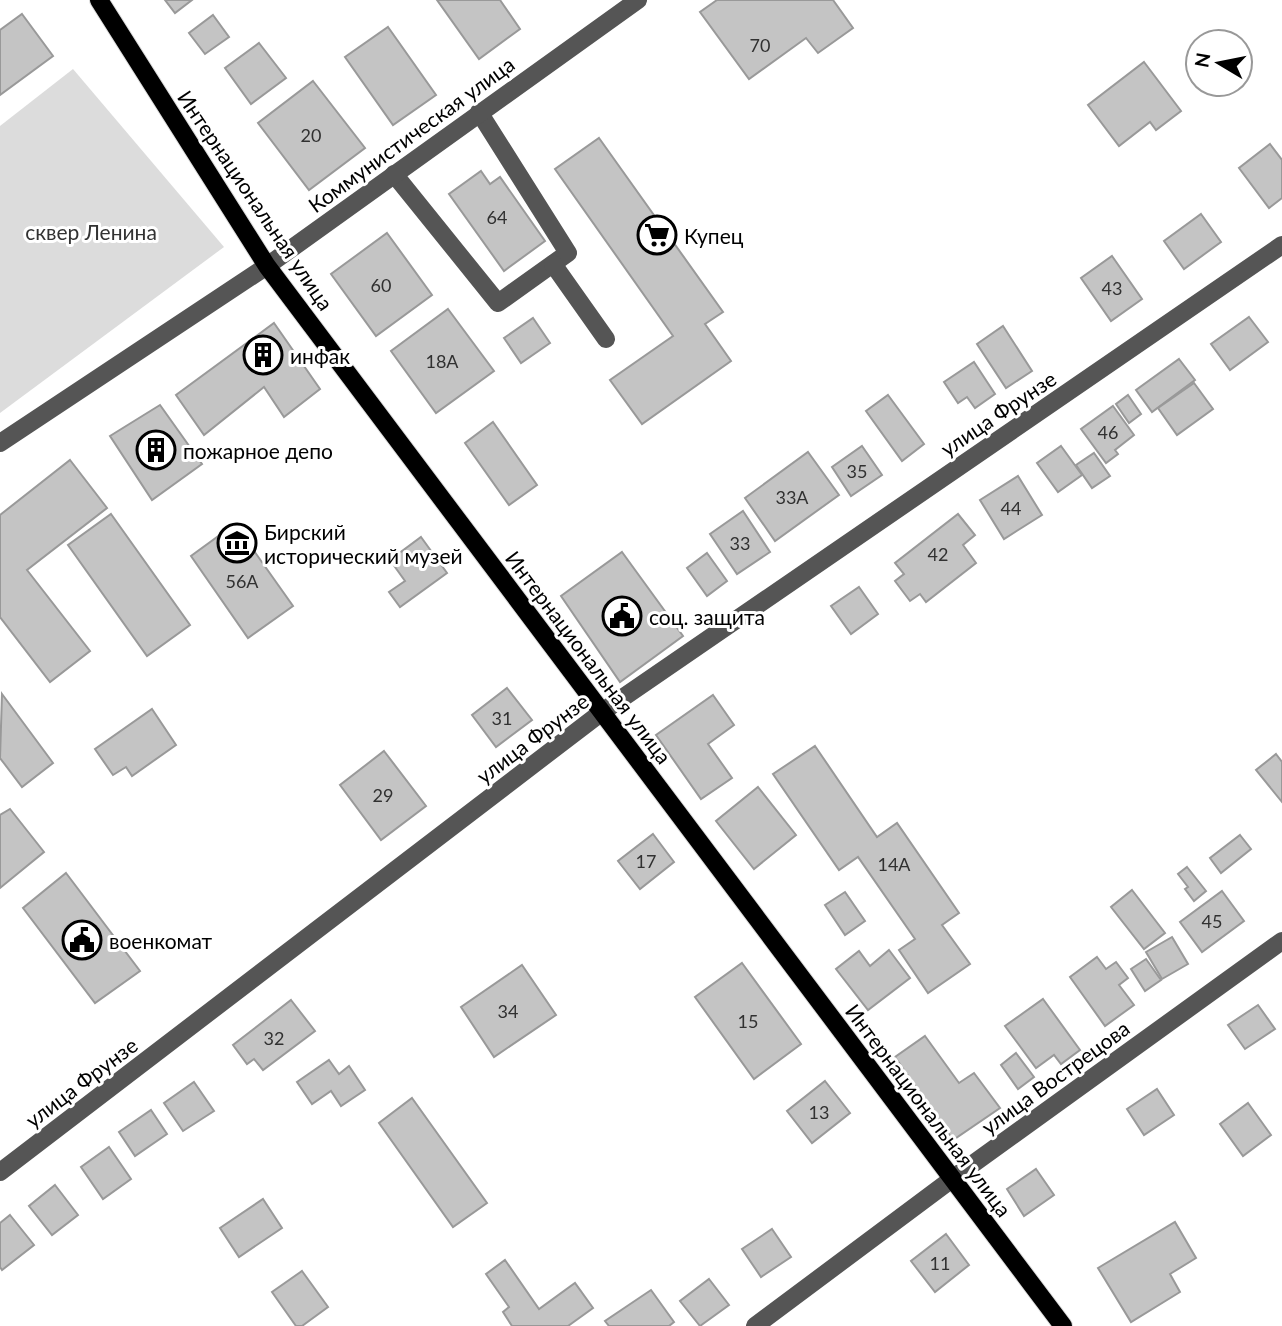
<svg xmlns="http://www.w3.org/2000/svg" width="1282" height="1326" font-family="Lato,sans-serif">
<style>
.green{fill:#dcdcdc}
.building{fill:#c4c4c4;stroke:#999;stroke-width:2}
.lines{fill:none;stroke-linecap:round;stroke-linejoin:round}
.major-casing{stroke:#dbdbdb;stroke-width:20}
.minor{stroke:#555;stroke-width:18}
.major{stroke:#000;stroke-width:18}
.labels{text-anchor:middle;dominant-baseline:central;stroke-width:6;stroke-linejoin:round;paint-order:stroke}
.number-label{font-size:18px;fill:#313131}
.street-label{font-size:21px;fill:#000;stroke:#fff}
.park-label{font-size:21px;fill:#333;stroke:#fff}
.poi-label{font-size:21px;fill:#000;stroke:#fff;text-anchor:start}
</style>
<rect width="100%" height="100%" fill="#fff"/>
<!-- green -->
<path class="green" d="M73,69L224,247L0,413V126Z"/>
<!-- building -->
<g class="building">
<path d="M165,0H192L175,13Z"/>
<path d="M437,0H500L520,29L479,59Z"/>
<path d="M717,0H833L853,28L818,53L806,38L749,79L700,12Z"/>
<path d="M22,14L53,56L0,95V30Z"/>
<path d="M213,15L229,37L205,54L189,33Z"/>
<path d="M388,27L436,95L393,125L345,57Z"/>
<path d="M259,43L286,78L251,104L225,68Z"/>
<path d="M1144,62L1181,111L1156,130L1150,122L1119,146L1088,105Z"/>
<path d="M313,81L365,148L309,190L258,123Z"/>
<path d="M599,138L723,312L705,324L731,361L642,424L610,380L673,336L555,169Z"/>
<path d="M1270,144L1282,160V198L1269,208L1239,168Z"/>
<path d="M481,171L490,184L500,177L545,241L504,271L449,194Z"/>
<path d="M1201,214L1221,242L1184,269L1164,241Z"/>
<path d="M387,233L432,295L376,336L331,274Z"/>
<path d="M1112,256L1142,299L1111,321L1081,278Z"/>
<path d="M448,309L494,371L436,413L391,351Z"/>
<path d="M1249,317L1268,342L1230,370L1211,344Z"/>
<path d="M533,318L550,343L521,363L504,338Z"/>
<path d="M274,323L320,389L284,417L264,387L204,435L176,395Z"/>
<path d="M1003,326L1032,371L1006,388L977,344Z"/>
<path d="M1179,359L1195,380L1152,412L1136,390Z"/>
<path d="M974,362L995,394L975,408L967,397L958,403L944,382Z"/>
<path d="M1194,383L1213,409L1177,435L1158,408Z"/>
<path d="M888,395L924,444L902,461L866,411Z"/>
<path d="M1128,395L1141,414L1129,423L1116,404Z"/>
<path d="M160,405L202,464L152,500L110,436Z"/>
<path d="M1113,406L1134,435L1115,450L1118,454L1106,463L1081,429Z"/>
<path d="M493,422L537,485L509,505L465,443Z"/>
<path d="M862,446L882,475L851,496L832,467Z"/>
<path d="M1061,446L1082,475L1058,492L1037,463Z"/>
<path d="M808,452L839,495L775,541L745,498Z"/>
<path d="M1094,453L1110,476L1092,488L1076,465Z"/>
<path d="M70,460L107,508L27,570L90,651L50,682L0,617V515Z"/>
<path d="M1018,476L1042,515L1004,539L980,500Z"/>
<path d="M743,511L770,552L737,574L710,534Z"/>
<path d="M111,514L190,625L147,656L68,545Z"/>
<path d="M958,514L975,535L963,545L976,563L926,602L920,594L910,601L895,581L904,574L895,563Z"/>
<path d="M235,524L293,606L248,638L191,556Z"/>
<path d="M421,537L447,573L400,607L389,592L405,581L390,560Z"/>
<path d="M622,552L683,636L620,682L561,596Z"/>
<path d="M707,553L727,581L707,596L687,568Z"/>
<path d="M859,587L878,614L851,634L831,606Z"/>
<path d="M507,688L532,720L496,747L472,715Z"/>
<path d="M2,694L53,763L22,787L0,758Z"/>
<path d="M713,695L734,725L708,744L732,778L701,799L656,735Z"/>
<path d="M152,709L176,745L132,776L126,767L113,775L95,749Z"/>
<path d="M815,746L877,837L897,823L959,913L942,925L970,964L928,993L899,950L915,939L858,857L839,870L773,774Z"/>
<path d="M384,751L426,806L381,840L340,785Z"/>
<path d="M1276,754L1282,762V802L1256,770Z"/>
<path d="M758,787L796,835L754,869L716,821Z"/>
<path d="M10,809L44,852L0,888V815Z"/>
<path d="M653,834L674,862L640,889L618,861Z"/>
<path d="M1240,835L1251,849L1221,873L1210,858Z"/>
<path d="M1187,867L1206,891L1194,901L1185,889L1188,887L1178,874Z"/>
<path d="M66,873L140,971L95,1003L23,908Z"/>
<path d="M1132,890L1165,933L1144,949L1111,907Z"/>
<path d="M1222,891L1244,921L1202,952L1180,922Z"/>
<path d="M845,892L865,921L845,935L825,905Z"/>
<path d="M1172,937L1188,964L1162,979L1146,952Z"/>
<path d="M889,950L910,978L868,1010L836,969L859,951L870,966Z"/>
<path d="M1097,957L1106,969L1116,962L1128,978L1119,985L1134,1005L1105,1026L1070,977Z"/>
<path d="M1146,959L1161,980L1145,991L1131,969Z"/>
<path d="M742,963L801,1044L754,1079L695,997Z"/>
<path d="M522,965L556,1015L494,1057L461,1007Z"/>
<path d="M1043,999L1080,1050L1061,1064L1054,1055L1036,1068L1005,1026Z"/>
<path d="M291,1000L315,1031L263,1070L254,1059L247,1064L233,1045Z"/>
<path d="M1258,1005L1275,1029L1245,1049L1228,1025Z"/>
<path d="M925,1036L959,1083L974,1073L1000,1108L953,1140L895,1057Z"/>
<path d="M1016,1053L1034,1077L1018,1089L1001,1065Z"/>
<path d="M329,1060L339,1074L349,1066L365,1090L341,1106L331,1091L312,1104L297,1082Z"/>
<path d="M825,1081L850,1113L812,1143L787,1111Z"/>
<path d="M194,1082L214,1111L183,1131L164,1103Z"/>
<path d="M1157,1089L1174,1115L1144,1135L1127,1109Z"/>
<path d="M412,1098L487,1203L453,1227L379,1123Z"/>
<path d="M1248,1103L1271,1135L1243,1156L1220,1124Z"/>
<path d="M151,1110L167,1134L135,1156L119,1132Z"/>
<path d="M109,1147L131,1179L103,1199L81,1167Z"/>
<path d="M1036,1169L1054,1195L1024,1216L1007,1189Z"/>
<path d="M55,1185L78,1215L52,1235L29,1206Z"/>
<path d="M263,1199L282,1228L239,1257L220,1228Z"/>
<path d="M10,1215L34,1245L2,1270L0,1267V1223Z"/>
<path d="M1175,1222L1196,1258L1170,1274L1180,1292L1131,1322L1098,1268Z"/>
<path d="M772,1229L791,1257L761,1277L742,1249Z"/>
<path d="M946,1234L969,1265L935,1292L911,1261Z"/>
<path d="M505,1260L539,1309L575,1283L593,1308L568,1326H512L503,1312L509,1307L486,1274Z"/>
<path d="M302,1271L328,1307L302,1326H296L272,1292Z"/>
<path d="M709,1279L729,1305L700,1326L680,1301Z"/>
<path d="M651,1290L674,1322L669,1326H609L605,1321Z"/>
</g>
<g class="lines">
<defs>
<path id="major" d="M99,0L267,266L1063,1326"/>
</defs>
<!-- major casing -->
<use href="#major" class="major-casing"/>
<!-- minor -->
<g class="minor">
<path d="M394,174L498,303L568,253L479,112"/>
<path d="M553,264L606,339"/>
<path d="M0,443L267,266L638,0"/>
<path d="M0,1172L602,712L1282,245"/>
<path d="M755,1326L952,1179L1282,941"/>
</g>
<!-- major -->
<use href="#major" class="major"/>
</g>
<!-- icons -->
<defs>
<symbol id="supermarket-ring" viewBox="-11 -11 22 22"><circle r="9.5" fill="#fff" stroke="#000" stroke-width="1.5"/><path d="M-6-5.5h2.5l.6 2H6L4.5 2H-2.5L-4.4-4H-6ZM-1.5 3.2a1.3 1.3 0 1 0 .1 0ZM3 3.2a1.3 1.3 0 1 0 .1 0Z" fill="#000"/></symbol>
<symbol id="building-ring" viewBox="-11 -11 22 22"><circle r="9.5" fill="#fff" stroke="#000" stroke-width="1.5"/><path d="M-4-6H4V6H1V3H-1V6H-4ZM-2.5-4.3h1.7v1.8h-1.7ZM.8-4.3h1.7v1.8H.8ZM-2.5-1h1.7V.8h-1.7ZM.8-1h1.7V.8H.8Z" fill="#000"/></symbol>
<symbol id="museum-ring" viewBox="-11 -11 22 22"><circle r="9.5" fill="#fff" stroke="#000" stroke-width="1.5"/><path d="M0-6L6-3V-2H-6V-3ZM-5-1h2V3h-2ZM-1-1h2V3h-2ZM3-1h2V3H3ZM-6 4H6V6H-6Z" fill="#000"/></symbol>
<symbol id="civic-ring" viewBox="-11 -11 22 22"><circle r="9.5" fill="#fff" stroke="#000" stroke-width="1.5"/><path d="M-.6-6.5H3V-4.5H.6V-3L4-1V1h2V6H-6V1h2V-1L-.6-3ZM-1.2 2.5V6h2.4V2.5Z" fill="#000"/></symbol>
</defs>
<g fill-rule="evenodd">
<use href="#supermarket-ring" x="635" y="213" width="44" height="44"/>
<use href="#building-ring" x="241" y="333" width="44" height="44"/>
<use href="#building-ring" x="134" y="428" width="44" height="44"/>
<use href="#museum-ring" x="215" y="521" width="44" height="44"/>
<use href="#civic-ring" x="600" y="594" width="44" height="44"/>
<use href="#civic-ring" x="60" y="918" width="44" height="44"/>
</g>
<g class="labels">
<!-- number labels -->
<g class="number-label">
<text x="760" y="45">70</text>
<text x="311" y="135">20</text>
<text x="497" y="217">64</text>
<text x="381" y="285">60</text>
<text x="1112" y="288">43</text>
<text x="442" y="361">18А</text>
<text x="1108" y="432">46</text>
<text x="857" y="471">35</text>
<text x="792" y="497">33А</text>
<text x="1011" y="508">44</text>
<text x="740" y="543">33</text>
<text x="938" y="554">42</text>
<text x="242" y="581">56А</text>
<text x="502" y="718">31</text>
<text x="383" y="795">29</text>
<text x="646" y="861">17</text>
<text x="894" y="864">14А</text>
<text x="1212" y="921">45</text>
<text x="508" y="1011">34</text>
<text x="748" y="1021">15</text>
<text x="274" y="1038">32</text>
<text x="819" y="1112">13</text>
<text x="940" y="1263">11</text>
</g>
<!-- street labels -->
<g class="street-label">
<text transform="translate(411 134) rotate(-36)">Коммунистическая улица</text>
<text transform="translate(256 200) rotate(56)">Интернациональная улица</text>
<text transform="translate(998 413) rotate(-34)">улица Фрунзе</text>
<text transform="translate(589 657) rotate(53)">Интернациональная улица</text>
<text transform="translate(532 738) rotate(-37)">улица Фрунзе</text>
<text transform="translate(1055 1077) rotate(-36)">улица Вострецова</text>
<text transform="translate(81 1082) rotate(-37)">улица Фрунзе</text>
<text transform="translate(929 1110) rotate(53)">Интернациональная улица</text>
</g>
<!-- park labels -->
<g class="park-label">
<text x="91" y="231">сквер Ленина</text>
</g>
<!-- poi labels -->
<g class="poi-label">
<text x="684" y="235">Купец</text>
<text x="290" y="355">инфак</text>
<text x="183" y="450">пожарное депо</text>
<text x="264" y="531">Бирский<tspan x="264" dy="24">исторический музей</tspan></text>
<text x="649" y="616">соц. защита</text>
<text x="109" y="940">военкомат</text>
</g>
</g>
<!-- north arrow -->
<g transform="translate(1219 63) rotate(280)"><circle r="33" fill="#ffffff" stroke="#999999" stroke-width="2"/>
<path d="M0-5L12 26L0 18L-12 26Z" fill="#000000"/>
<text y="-10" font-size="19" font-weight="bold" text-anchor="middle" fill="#000000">N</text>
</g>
</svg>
